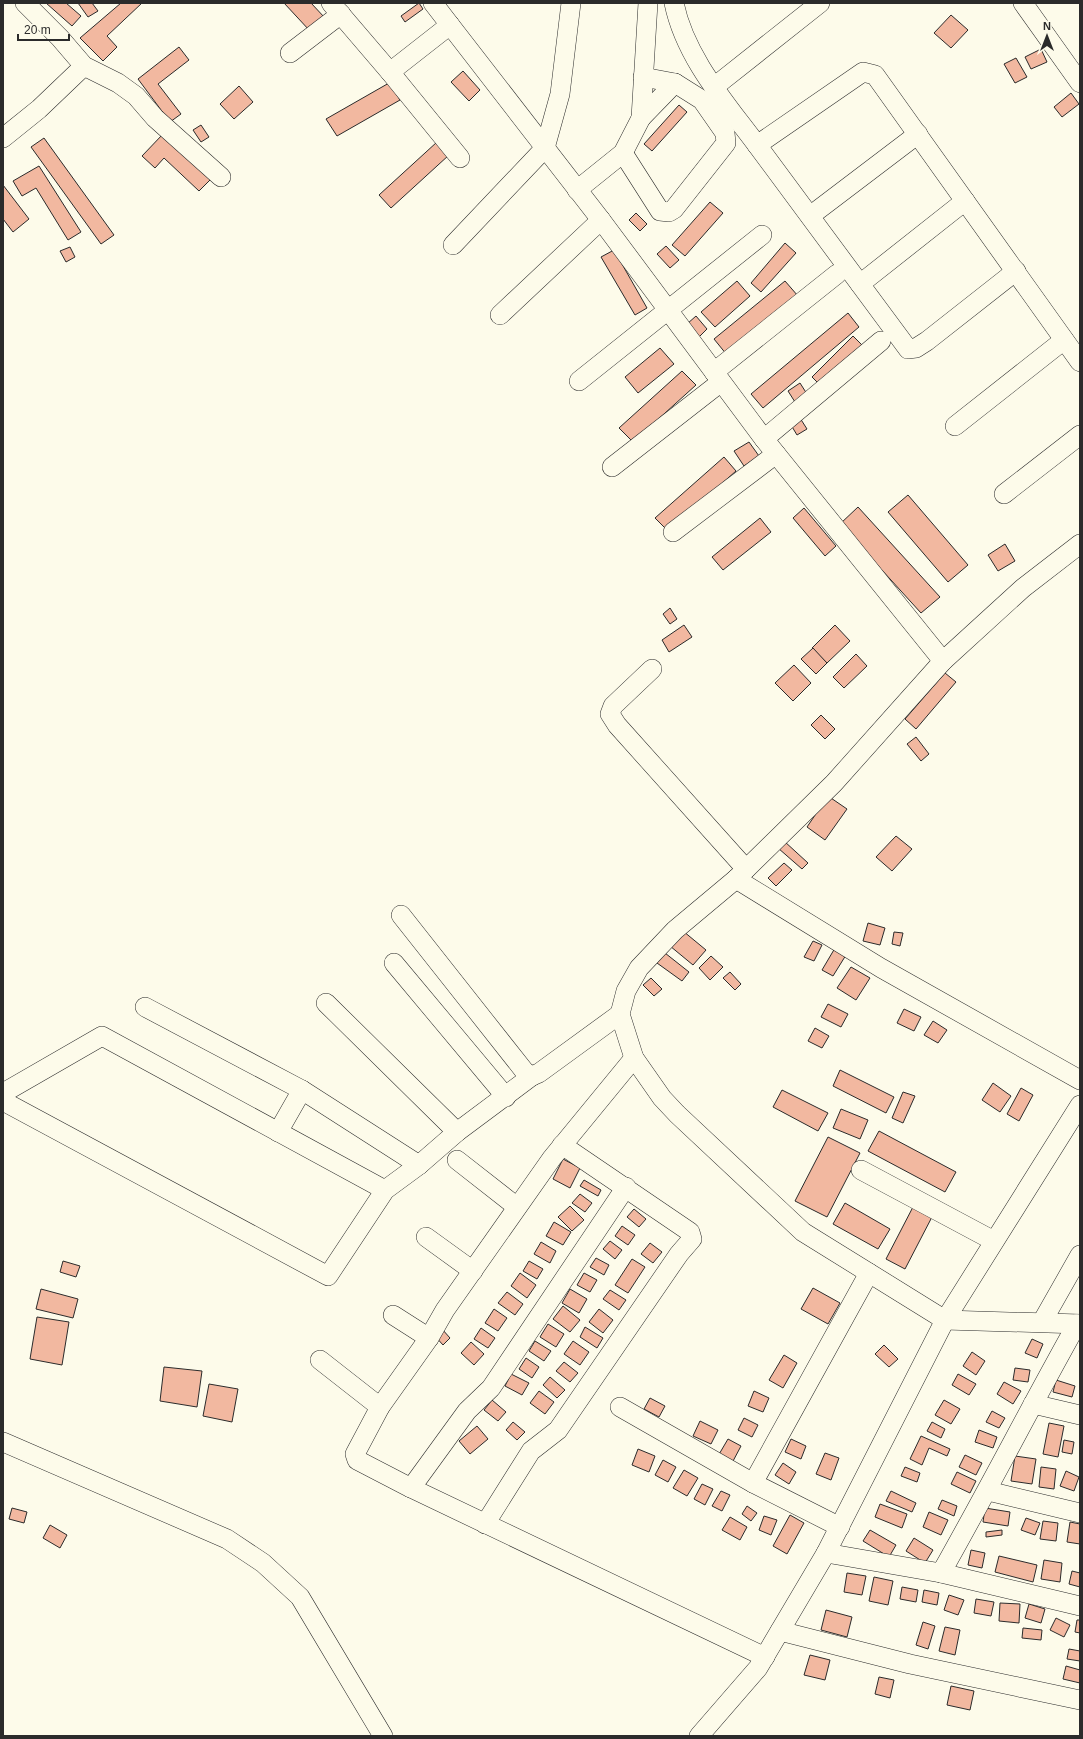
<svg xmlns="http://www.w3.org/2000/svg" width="1083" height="1739" font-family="Arial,sans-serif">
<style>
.building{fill:#f2b8a0;stroke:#2b2b2b}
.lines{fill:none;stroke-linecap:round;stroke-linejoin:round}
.minor-casing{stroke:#2b2b2b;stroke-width:20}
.minor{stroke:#fdfbea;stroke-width:19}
</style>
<rect width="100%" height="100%" fill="#fdfbea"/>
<!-- building -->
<g class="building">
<path d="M46,3H66L81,16L72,26Z"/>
<path d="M78,3H92L98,11L88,17Z"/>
<path d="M121,3H142L107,36L117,47L103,61L80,38Z"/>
<path d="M284,3H311L325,18L310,31Z"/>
<path d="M419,3L423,9L405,22L401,16Z"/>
<path d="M951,15L968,30L951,48L934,33Z"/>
<path d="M179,47L189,60L158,84L181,114L170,122L138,79Z"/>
<path d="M1041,49L1047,62L1031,69L1025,57Z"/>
<path d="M1016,58L1027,77L1015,83L1004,64Z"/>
<path d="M463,71L480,90L469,101L451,82Z"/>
<path d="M389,83L400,100L337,136L326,119Z"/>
<path d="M239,86L253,102L234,119L220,104Z"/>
<path d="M1071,93L1079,104L1062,117L1054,107Z"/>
<path d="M679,105L687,112L652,151L644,144Z"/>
<path d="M201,125L209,137L201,142L193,130Z"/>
<path d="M163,134L211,179L199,191L164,158L155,168L142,156Z"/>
<path d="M44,138L114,235L101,244L31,147Z"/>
<path d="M437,142L449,155L391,208L379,195Z"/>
<path d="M39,166L81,232L68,240L36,188L22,196L13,181Z"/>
<path d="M3,185L29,219L13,232L3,219Z"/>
<path d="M710,202L723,213L685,256L672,245Z"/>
<path d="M636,213L647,224L640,231L629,220Z"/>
<path d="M785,243L796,253L761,292L751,283Z"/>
<path d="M666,246L679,260L670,268L657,254Z"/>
<path d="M70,247L75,257L66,262L60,251Z"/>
<path d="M614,250L647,308L635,315L601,257Z"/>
<path d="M737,281L750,296L715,327L701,312Z"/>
<path d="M785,281L798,296L727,355L714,339Z"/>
<path d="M848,313L859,327L763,408L751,394Z"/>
<path d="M696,316L707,329L699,337L687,324Z"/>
<path d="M853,336L864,347L822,387L812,377Z"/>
<path d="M660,348L674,364L638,393L625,377Z"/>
<path d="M682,371L696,385L633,442L619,428Z"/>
<path d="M800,383L807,394L795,402L788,391Z"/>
<path d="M800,418L807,429L797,435L791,425Z"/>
<path d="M749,442L759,456L744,466L734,451Z"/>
<path d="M724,457L736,471L668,531L655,518Z"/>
<path d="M908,495L968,565L948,582L888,512Z"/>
<path d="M858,507L940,597L921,613L840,524Z"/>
<path d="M804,508L836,546L825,556L793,518Z"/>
<path d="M760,518L771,532L723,570L712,557Z"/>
<path d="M1005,544L1015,561L998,571L988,555Z"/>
<path d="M670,608L677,619L670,624L663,614Z"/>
<path d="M684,625L692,637L669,652L662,640Z"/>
<path d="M835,625L850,641L827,663L812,648Z"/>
<path d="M813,648L827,663L816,674L801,659Z"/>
<path d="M856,654L867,666L844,688L833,677Z"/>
<path d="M794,665L811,683L793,701L775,683Z"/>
<path d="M945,673L956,682L916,729L905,719Z"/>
<path d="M821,715L835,729L825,739L811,725Z"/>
<path d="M916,737L929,754L921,761L907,744Z"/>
<path d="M828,796L847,809L825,840L807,827Z"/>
<path d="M896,836L912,849L892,871L876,857Z"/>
<path d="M784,841L808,863L802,869L778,848Z"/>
<path d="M784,863L792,870L776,886L768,878Z"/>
<path d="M868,923L885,928L880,945L863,941Z"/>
<path d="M683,931L706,950L693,965L670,946Z"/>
<path d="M894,932L903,933L900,946L892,944Z"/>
<path d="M813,941L822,945L814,961L804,957Z"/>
<path d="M835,948L846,955L833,976L822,970Z"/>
<path d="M665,953L689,972L682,981L657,963Z"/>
<path d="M711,956L723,967L710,980L699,968Z"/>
<path d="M851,967L870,978L856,1000L837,988Z"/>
<path d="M730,972L741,984L735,990L723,978Z"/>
<path d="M651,978L662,989L654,996L643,985Z"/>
<path d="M828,1004L848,1014L841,1027L821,1017Z"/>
<path d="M904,1009L921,1017L914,1031L897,1023Z"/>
<path d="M933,1021L947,1030L938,1043L924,1035Z"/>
<path d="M815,1028L829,1036L822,1048L808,1041Z"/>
<path d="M840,1070L894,1097L886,1113L833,1086Z"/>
<path d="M993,1083L1011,1096L1000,1112L982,1100Z"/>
<path d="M1021,1088L1033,1095L1019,1121L1007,1114Z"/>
<path d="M782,1090L828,1113L818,1131L773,1107Z"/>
<path d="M903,1092L915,1096L903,1123L892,1118Z"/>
<path d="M841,1109L868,1120L860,1139L833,1128Z"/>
<path d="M879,1131L956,1172L945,1192L868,1151Z"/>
<path d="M828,1137L860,1153L827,1217L795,1201Z"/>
<path d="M563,1159L580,1168L570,1188L553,1179Z"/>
<path d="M584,1180L601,1190L598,1196L580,1186Z"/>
<path d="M580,1194L592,1203L585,1212L572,1203Z"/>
<path d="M845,1203L890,1229L878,1249L833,1224Z"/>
<path d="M914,1205L933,1215L905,1269L886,1259Z"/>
<path d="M570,1206L584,1220L572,1231L558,1217Z"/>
<path d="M634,1209L646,1219L639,1227L627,1217Z"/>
<path d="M554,1222L571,1232L563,1245L546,1236Z"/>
<path d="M622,1226L635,1235L628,1245L615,1236Z"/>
<path d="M610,1241L622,1250L615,1259L603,1249Z"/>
<path d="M541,1242L556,1251L550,1263L534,1254Z"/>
<path d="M650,1243L662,1252L653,1263L641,1254Z"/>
<path d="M596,1258L609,1265L604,1275L590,1267Z"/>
<path d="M632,1259L645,1267L628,1293L615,1285Z"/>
<path d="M63,1261L80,1266L76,1277L60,1272Z"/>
<path d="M529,1261L543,1269L537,1279L523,1271Z"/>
<path d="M520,1273L536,1285L527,1298L511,1286Z"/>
<path d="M584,1273L597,1280L590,1292L577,1285Z"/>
<path d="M813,1288L840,1303L828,1324L801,1309Z"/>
<path d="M41,1289L78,1299L73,1318L36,1309Z"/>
<path d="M570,1289L587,1299L579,1313L562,1303Z"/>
<path d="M610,1290L626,1300L619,1310L603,1299Z"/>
<path d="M507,1292L523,1304L515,1315L498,1303Z"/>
<path d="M563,1306L580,1320L570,1332L553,1319Z"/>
<path d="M494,1309L507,1318L498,1331L485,1323Z"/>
<path d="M599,1309L613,1320L603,1333L589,1322Z"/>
<path d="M37,1317L69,1322L62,1365L30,1359Z"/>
<path d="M548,1324L564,1334L556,1347L540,1337Z"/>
<path d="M585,1327L603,1338L597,1348L580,1337Z"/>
<path d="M481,1328L495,1338L488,1348L474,1339Z"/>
<path d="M442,1329L450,1338L443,1345L435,1336Z"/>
<path d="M1032,1339L1043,1344L1037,1358L1025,1353Z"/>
<path d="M535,1341L551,1351L544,1361L529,1351Z"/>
<path d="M573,1341L589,1352L580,1365L564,1354Z"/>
<path d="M471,1342L484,1354L474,1365L461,1353Z"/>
<path d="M884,1345L898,1359L889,1367L875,1354Z"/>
<path d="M972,1352L985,1361L976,1375L963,1366Z"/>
<path d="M784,1355L797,1363L783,1388L769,1380Z"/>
<path d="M526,1358L539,1367L532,1378L519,1369Z"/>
<path d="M564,1362L578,1373L570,1382L556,1371Z"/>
<path d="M164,1367L202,1371L197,1407L160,1401Z"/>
<path d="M1015,1368L1030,1370L1028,1382L1013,1380Z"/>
<path d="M511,1374L529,1383L522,1395L505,1386Z"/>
<path d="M958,1374L976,1384L969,1395L952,1385Z"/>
<path d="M550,1377L565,1390L557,1398L543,1385Z"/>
<path d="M1056,1380L1075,1386L1072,1397L1053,1392Z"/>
<path d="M1004,1382L1021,1391L1013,1404L997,1394Z"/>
<path d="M209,1384L238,1389L232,1422L203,1416Z"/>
<path d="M539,1391L554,1402L545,1414L530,1403Z"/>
<path d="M754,1391L769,1398L763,1412L748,1406Z"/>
<path d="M650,1398L665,1406L659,1417L644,1409Z"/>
<path d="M492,1400L506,1412L498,1421L484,1410Z"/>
<path d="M944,1400L960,1409L951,1424L935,1415Z"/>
<path d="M992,1411L1005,1418L999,1428L986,1422Z"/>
<path d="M744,1418L758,1425L752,1437L738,1430Z"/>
<path d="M700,1421L718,1430L711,1444L693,1436Z"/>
<path d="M513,1422L525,1432L517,1440L506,1430Z"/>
<path d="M932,1422L945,1429L941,1438L927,1431Z"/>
<path d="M1049,1423L1064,1426L1058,1457L1043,1454Z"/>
<path d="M477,1426L488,1439L470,1454L459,1441Z"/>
<path d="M979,1430L997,1437L993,1448L975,1442Z"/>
<path d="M921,1436L950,1449L947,1456L929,1448L922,1465L910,1459Z"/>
<path d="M728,1439L741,1446L732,1463L718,1456Z"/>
<path d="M791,1439L806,1446L801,1459L785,1452Z"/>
<path d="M1064,1440L1074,1442L1072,1454L1062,1452Z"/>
<path d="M638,1449L655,1456L649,1472L632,1465Z"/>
<path d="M825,1453L839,1458L831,1480L816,1474Z"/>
<path d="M965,1455L982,1463L976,1475L959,1467Z"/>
<path d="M1015,1456L1036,1459L1032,1484L1011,1481Z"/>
<path d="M663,1460L676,1467L668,1482L655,1475Z"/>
<path d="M783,1463L796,1472L789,1484L775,1475Z"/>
<path d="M905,1467L920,1473L917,1482L901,1476Z"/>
<path d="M1041,1467L1056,1469L1054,1489L1039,1487Z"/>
<path d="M684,1470L698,1478L687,1496L673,1488Z"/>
<path d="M1066,1471L1079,1477L1074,1491L1060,1486Z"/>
<path d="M957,1472L976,1481L970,1493L951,1484Z"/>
<path d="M702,1484L713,1489L705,1505L694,1499Z"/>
<path d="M721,1491L730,1495L722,1511L712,1506Z"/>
<path d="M891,1491L916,1503L912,1512L886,1501Z"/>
<path d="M942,1500L957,1506L954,1516L938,1509Z"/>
<path d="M880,1504L907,1514L902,1528L875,1517Z"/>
<path d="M747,1506L757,1513L751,1521L742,1514Z"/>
<path d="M12,1508L27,1512L24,1523L9,1519Z"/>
<path d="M985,1508L1010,1512L1008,1526L983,1522Z"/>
<path d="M929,1512L948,1520L941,1535L923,1527Z"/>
<path d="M790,1515L804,1523L787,1554L773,1546Z"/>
<path d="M764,1516L777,1520L771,1535L759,1530Z"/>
<path d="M730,1517L747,1527L740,1540L722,1530Z"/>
<path d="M1026,1518L1040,1523L1035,1535L1021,1530Z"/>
<path d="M1043,1521L1058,1523L1056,1541L1040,1539Z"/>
<path d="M1070,1522L1080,1524V1544L1067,1542Z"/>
<path d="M50,1525L67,1535L60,1548L43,1538Z"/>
<path d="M870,1530L896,1545L889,1557L863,1541Z"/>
<path d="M1002,1530V1535L986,1537V1532Z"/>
<path d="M914,1538L933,1550L925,1563L906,1551Z"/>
<path d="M971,1550L985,1553L982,1568L968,1565Z"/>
<path d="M999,1556L1037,1565L1033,1582L995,1572Z"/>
<path d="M1044,1560L1062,1563L1060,1582L1041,1579Z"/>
<path d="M1072,1571L1080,1573V1587L1069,1584Z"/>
<path d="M847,1573L866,1576L862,1595L844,1592Z"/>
<path d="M874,1577L893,1581L888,1605L869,1601Z"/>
<path d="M902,1587L918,1590L916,1602L900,1599Z"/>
<path d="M924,1590L939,1593L937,1605L922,1602Z"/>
<path d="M949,1595L964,1600L958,1615L944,1610Z"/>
<path d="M976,1599L994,1602L991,1616L974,1613Z"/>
<path d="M1000,1603L1020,1604L1019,1623L999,1621Z"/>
<path d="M1029,1604L1045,1609L1041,1623L1025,1618Z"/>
<path d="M826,1610L852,1617L847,1637L821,1630Z"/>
<path d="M1056,1618L1070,1625L1064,1637L1050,1630Z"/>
<path d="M1077,1620H1080V1633L1075,1632Z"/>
<path d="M923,1622L935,1626L928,1649L916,1645Z"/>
<path d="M945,1627L960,1630L955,1655L939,1651Z"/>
<path d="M1023,1628L1042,1630L1041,1640L1022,1638Z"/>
<path d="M1069,1649L1080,1651V1661L1067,1659Z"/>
<path d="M810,1655L830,1660L825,1680L804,1675Z"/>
<path d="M1066,1666L1080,1670V1683L1063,1679Z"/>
<path d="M879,1677L894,1680L890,1698L875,1694Z"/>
<path d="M951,1686L974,1691L970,1710L947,1705Z"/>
</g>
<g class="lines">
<defs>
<g id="minor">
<path d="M25,3L60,38L84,66L118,83L136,96L155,118L221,177"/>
<path d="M331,3L390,72L450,25L601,220L764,439L943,661"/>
<path d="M433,3L450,25"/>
<path d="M674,3C685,57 725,102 757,145L863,72L875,75L1080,362"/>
<path d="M1023,3L1080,83"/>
<path d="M290,53L341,14"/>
<path d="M390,72L460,158"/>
<path d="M714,87L820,3"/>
<path d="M641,118L675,83"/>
<path d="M3,138L39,109L84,66"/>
<path d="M757,145L908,349L916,348L927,341L1016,271"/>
<path d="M623,153L660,211L669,212L674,209L726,143L725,133L702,100L675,83L643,77"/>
<path d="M577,190L623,153L641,118L648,3"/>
<path d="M810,216L918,134"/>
<path d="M453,245L545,148L560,94L571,3"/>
<path d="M860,284L965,201"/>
<path d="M500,315L601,220"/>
<path d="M714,372L837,274"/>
<path d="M579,381L762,235"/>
<path d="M955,426L1064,340"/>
<path d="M764,439L881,341"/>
<path d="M612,467L721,382"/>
<path d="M1004,494L1080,435"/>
<path d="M673,532L776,454"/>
<path d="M1080,544L1023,588L943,661L834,783L736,879L675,930L639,968L626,991L620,1014L634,1058L662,1098L677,1114L803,1232L945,1320L1080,1324"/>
<path d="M652,669L613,706L610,714L617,725L746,869"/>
<path d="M736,879L881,968L1080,1080"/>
<path d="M401,915L525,1072L532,1076L539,1073L620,1014"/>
<path d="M394,963L506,1097"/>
<path d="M326,1003L457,1132"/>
<path d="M145,1007L302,1090L419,1165"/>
<path d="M634,1058L552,1158L445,1310L429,1338L380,1407L355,1454L357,1460L411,1488L765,1657"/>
<path d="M3,1093L102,1036L385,1190"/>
<path d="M3,1101L328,1276L385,1190L419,1165L457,1132L532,1076"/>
<path d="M278,1132L302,1090"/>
<path d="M457,1160L517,1207"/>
<path d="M861,1170L994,1241"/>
<path d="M426,1237L473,1271"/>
<path d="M393,1315L429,1338"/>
<path d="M1042,1322L1080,1255"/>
<path d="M320,1360L380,1407"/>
<path d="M1033,1404L1080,1415"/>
<path d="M620,1407L753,1483"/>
<path d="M3,1442L227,1539L263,1563L300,1597L383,1736"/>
<path d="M411,1488L467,1411L491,1388L626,1187"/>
<path d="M988,1491L1080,1513"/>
<path d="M485,1524L531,1451L558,1430L679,1254L692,1239L690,1232L562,1145"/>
<path d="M840,1527L753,1483L869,1273"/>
<path d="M826,1553L945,1320L1080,1105"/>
<path d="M941,1573L1080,1606"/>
<path d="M780,1631L910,1664L1080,1700"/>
<path d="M699,1736L758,1668L826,1553L941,1573C988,1490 1031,1406 1077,1324"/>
</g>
</defs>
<!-- minor casing -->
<use href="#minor" class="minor-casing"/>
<!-- minor -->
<use href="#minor" class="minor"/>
</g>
<!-- border -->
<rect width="1083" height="1739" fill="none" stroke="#2b2b2b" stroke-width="8"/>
<!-- north arrow -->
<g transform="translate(1047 36)" stroke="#fdfbea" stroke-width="3" paint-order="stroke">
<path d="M0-3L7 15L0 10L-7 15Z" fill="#2b2b2b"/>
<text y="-6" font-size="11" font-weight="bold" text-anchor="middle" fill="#2b2b2b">N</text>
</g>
<!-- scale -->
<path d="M18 34v6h51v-6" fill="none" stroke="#2b2b2b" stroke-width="2"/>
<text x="24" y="34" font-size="12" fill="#2b2b2b" stroke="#fdfbea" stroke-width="3" paint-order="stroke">20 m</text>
</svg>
